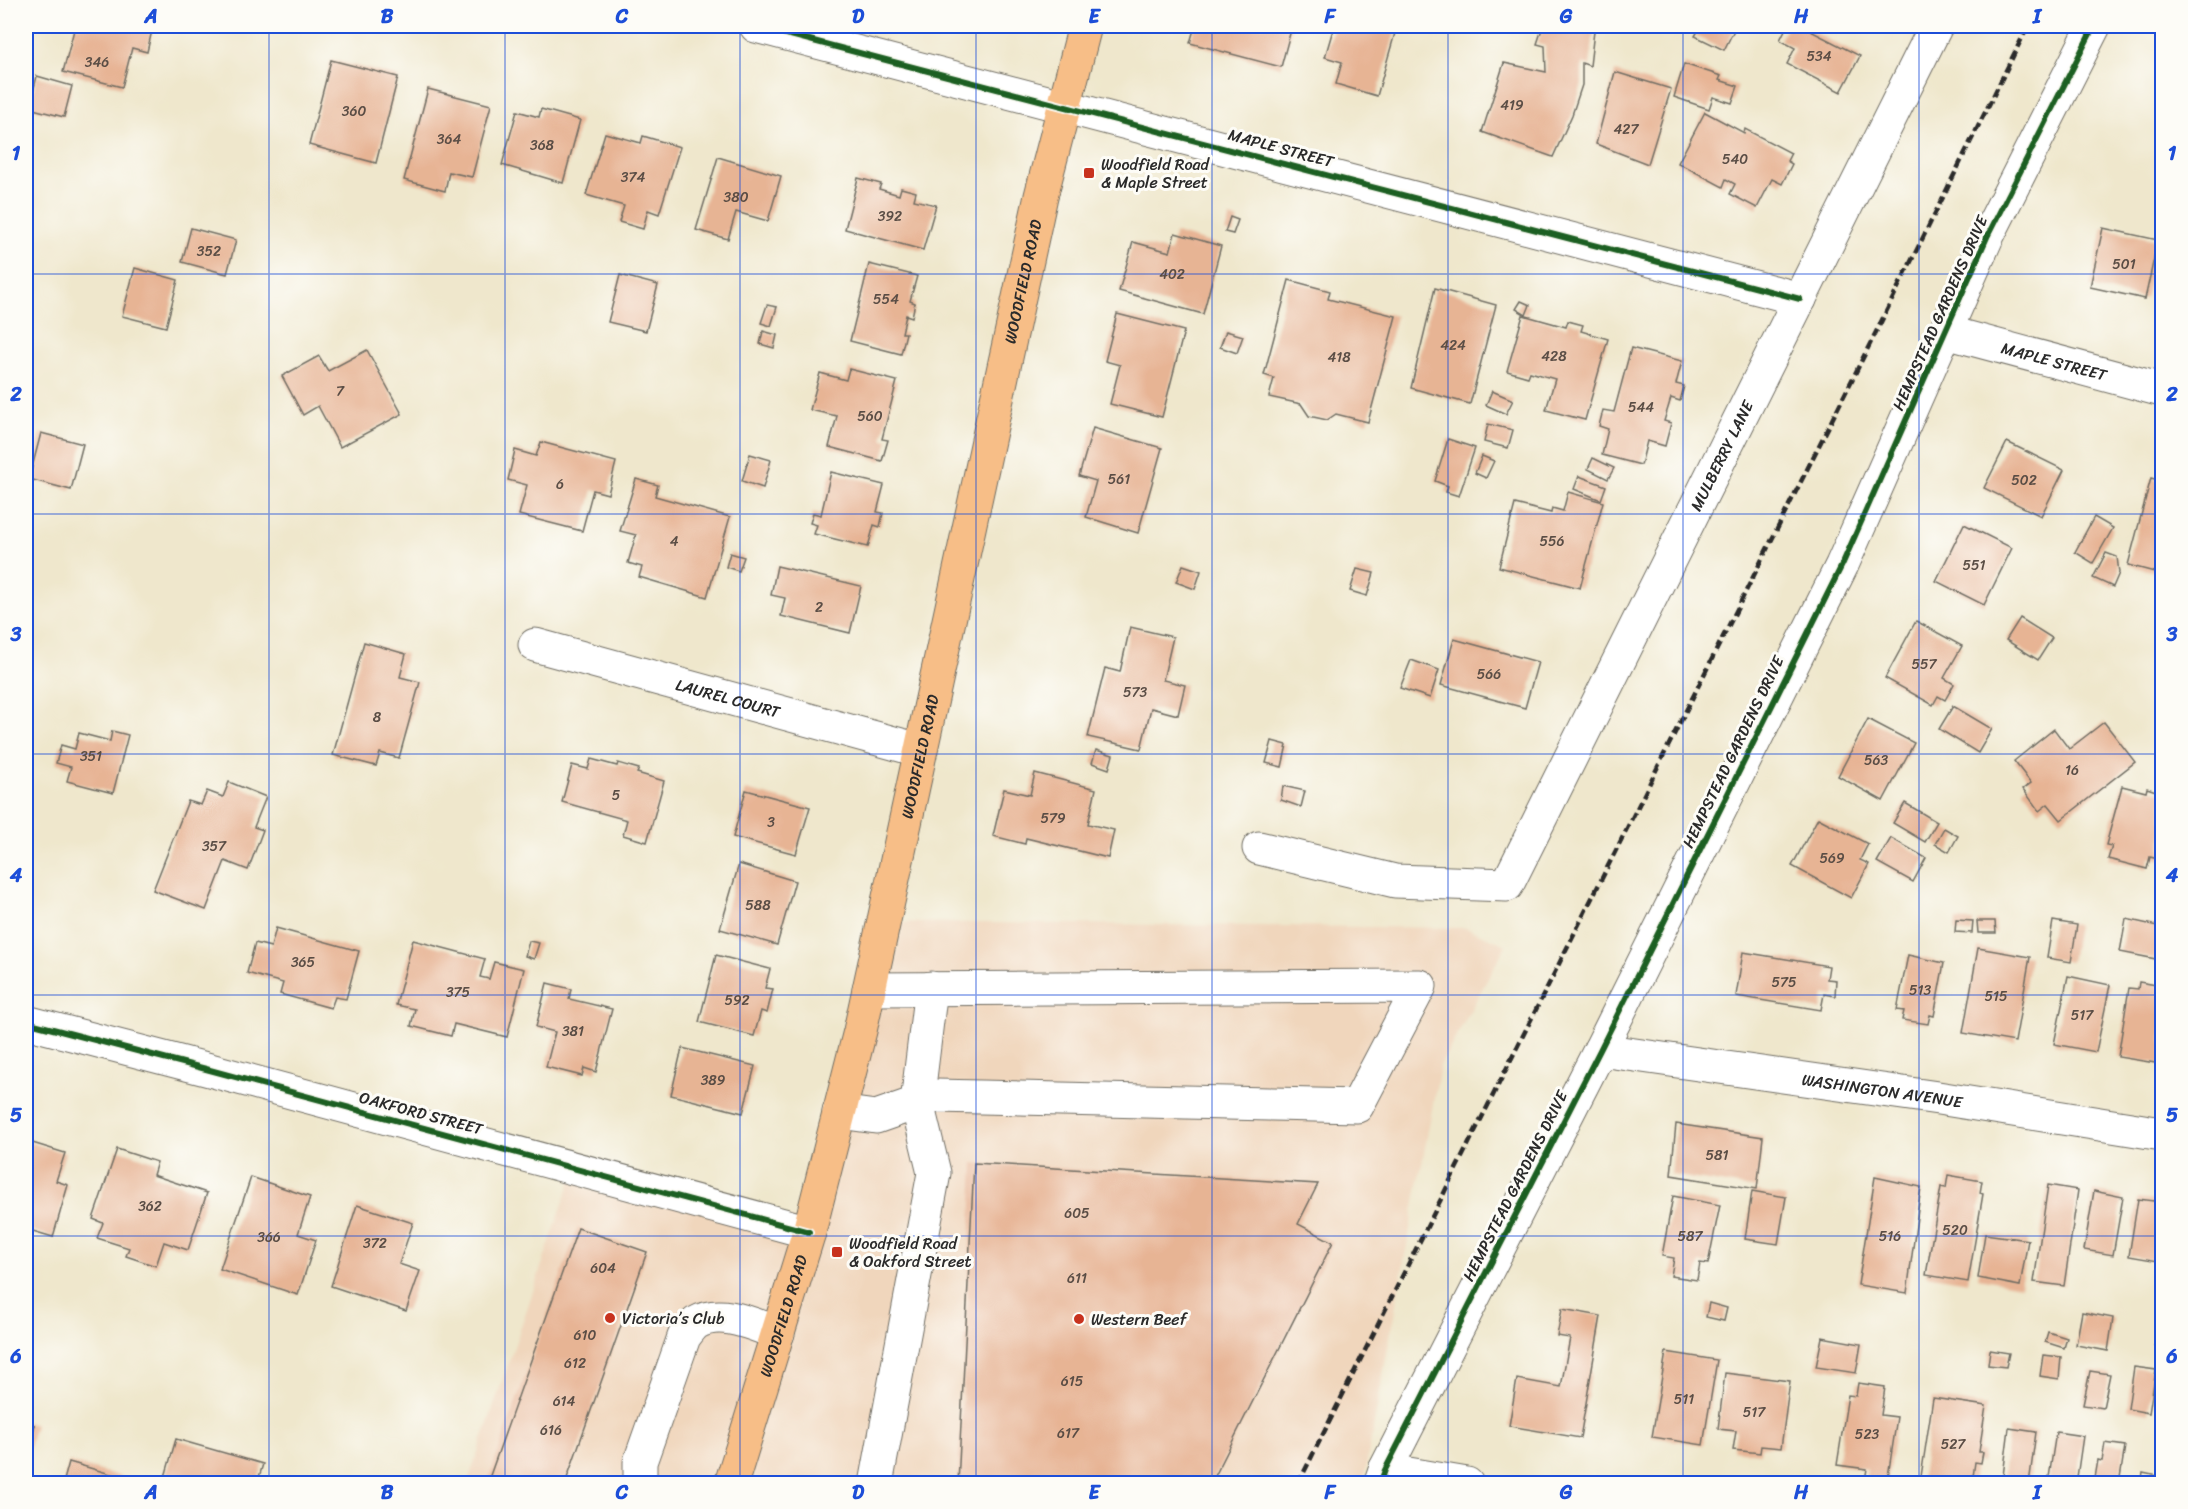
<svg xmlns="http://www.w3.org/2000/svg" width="2188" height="1509" font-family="Sriracha,sans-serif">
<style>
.built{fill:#f0d6bc}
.building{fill:#e7b494}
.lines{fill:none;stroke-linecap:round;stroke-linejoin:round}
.minor-casing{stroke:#706d63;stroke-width:35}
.major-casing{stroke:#706d63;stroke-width:35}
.minor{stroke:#fff;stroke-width:33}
.major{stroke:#f7be87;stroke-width:33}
.rail{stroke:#2b2b2b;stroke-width:4.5;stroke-dasharray:9 4.5;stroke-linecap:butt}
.cycleway-casing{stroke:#fdfcf7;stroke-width:10}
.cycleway{stroke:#1b5e20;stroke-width:6}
.grid{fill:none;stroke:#1d4ed8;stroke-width:1.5;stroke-opacity:0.55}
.poi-dot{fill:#c8321e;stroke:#fdfcf7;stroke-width:2}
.labels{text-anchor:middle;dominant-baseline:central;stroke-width:6;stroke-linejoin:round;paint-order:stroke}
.number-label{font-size:14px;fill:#5a4d45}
.street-label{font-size:16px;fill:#2b2b2b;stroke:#fdfcf7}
.poi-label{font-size:16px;fill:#2b2b2b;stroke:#fdfcf7;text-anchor:start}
.neatline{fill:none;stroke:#1d4ed8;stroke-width:2}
.grid-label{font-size:20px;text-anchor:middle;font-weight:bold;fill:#1d4ed8}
</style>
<rect width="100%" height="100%" fill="#fdfcf7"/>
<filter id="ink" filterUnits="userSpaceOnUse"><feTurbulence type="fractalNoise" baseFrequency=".0167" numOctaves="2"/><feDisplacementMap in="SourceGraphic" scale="12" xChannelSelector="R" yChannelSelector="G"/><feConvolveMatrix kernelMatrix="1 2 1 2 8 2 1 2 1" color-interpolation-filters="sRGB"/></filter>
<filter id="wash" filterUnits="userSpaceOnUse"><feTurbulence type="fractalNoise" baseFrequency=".008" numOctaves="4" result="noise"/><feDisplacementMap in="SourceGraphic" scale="24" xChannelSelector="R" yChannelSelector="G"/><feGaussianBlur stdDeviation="1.35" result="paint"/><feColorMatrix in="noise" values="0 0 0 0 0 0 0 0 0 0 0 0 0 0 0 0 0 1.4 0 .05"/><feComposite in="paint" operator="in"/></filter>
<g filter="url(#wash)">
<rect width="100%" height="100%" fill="#efe7cc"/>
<!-- built -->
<path class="built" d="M875,922L1466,928L1506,945L1440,1066L1363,1483L467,1484L577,1163L807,1223Z"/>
<g id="blocks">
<!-- building -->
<g class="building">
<path d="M75,26H153L147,52L132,48L122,87L63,72Z"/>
<path d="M1195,26H1292L1281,67L1190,43Z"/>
<path d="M1334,26H1397L1377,96L1336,84L1342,62L1325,57Z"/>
<path d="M1543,26H1590V30L1594,31L1590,66L1582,63V85L1572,115L1553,157L1482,132L1504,63L1546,72L1545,46L1537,44Z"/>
<path d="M1701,26H1736L1724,50L1695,36Z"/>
<path d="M1787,26H1801L1860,56L1841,92L1787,64L1795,48L1780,40Z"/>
<path d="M331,60L398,77L376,163L309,145Z"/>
<path d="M1684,64L1721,76L1719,80L1738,86L1732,103L1713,97L1709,109L1674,97Z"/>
<path d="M1615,72L1671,89L1648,164L1596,144Z"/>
<path d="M37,76L72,86L64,117L29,108Z"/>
<path d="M428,89L491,105L472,177L449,172L445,191L404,180Z"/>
<path d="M541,109L580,120L563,183L502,165L517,111L539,117Z"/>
<path d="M1705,112L1744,133L1745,129L1791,153L1787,161L1792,164L1782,184L1772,179L1757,208L1730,194L1735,184L1726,179L1723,187L1678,163Z"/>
<path d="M605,133L641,143L643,136L680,147L659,214L648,210L643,229L619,222L624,206L586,195Z"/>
<path d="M718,157L781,176L768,221L736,212L728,239L696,230Z"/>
<path d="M858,178L881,184L879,189L899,195L901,188L916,192L914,200L936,205L923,250L845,229Z"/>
<path d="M1230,217L1238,220L1233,234L1225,232Z"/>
<path d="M191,228L236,240L227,274L182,262Z"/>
<path d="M2103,228L2158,240L2145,299L2090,287Z"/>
<path d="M1175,233L1221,246L1203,314L1119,291L1133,242L1170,252Z"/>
<path d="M869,264L917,276L910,301L915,303L912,317L906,315L902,333H906L901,354L850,341Z"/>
<path d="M135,268L178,280L166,327L122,316Z"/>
<path d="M620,275L658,285L646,331L608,322Z"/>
<path d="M1289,280L1330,291L1328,299L1396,316L1368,422L1336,414L1327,420L1309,416L1301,404L1269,397L1274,378L1264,375Z"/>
<path d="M1435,288L1496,305L1470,404L1411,388Z"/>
<path d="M1521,301L1530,305L1526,315L1516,309Z"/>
<path d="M767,305L777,307L771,326L761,323Z"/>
<path d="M1117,314L1184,331L1162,417L1110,404L1120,365L1105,361Z"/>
<path d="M1523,315L1566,327L1568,321L1583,325L1581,331L1608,339L1585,420L1546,410L1555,379L1530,372L1528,377L1507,371Z"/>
<path d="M763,331L777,335L774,348L760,344Z"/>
<path d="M1226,331L1243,336L1237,353L1220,347Z"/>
<path d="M1631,348L1682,361L1676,384L1684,386L1680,401L1671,398L1664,421L1671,423L1665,446L1647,441L1641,465L1602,455L1608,429L1599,426L1603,410L1614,412Z"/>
<path d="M367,350L402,414L340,447L318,406L303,415L282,376L319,356L328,371Z"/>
<path d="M849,369L897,381L882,439L888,440L882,461L829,447L837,416L810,410L820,373L846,380Z"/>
<path d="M1492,391L1513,400L1506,414L1486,405Z"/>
<path d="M1488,424L1513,430L1508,448L1484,442Z"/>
<path d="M1093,428L1162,448L1138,533L1086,517L1096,481L1079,476Z"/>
<path d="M41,433L83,444L71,490L29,479Z"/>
<path d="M1448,439L1475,448L1459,496L1446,492L1448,486L1435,481Z"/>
<path d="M541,442L616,462L608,494L593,490L582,531L519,515L527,485L508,480L515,450L536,456Z"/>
<path d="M2007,442L2064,470L2041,516L1984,488Z"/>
<path d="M750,454L771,460L763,488L742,481Z"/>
<path d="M1482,456L1494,461L1486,478L1475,473Z"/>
<path d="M1593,458L1614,468L1608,479L1588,469Z"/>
<path d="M831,472L884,485L877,512L883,513L880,527L874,525L868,547L814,534L817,525L810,523L813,513L821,515Z"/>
<path d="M1579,476L1606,486L1601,500L1574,489Z"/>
<path d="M2151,478L2162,481V574L2128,565Z"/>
<path d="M636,479L658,485L655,496L730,517L707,597L639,577L642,567L628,563L636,535L620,531Z"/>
<path d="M1568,492L1603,502L1580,588L1499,567L1515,504L1551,513L1552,508L1563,511Z"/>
<path d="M2094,517L2113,528L2093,563L2075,552Z"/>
<path d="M1964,524L2012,548L1984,605L1936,581Z"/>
<path d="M730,553L744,557L739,571L726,567Z"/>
<path d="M2106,553L2117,557L2119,573L2113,587L2093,578Z"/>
<path d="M1183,565L1201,571L1195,589L1176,582Z"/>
<path d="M777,566L861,586L850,633L781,616L785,598L771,595Z"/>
<path d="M1357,569L1374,573L1367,596L1350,591Z"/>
<path d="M2020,618L2052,638L2038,660L2006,640Z"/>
<path d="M1916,621L1962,646L1944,678L1954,684L1945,700L1938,696L1933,705L1885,678Z"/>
<path d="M1130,627L1173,637L1163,680L1185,685L1178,715L1151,708L1141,749L1088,737L1105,668L1120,672Z"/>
<path d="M1454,639L1538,662L1525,708L1441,685Z"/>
<path d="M364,642L406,654L400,677L420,682L399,758L380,753L376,766L333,755Z"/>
<path d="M1411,660L1439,670L1430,698L1400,688Z"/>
<path d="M1953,706L1992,729L1978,753L1939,729Z"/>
<path d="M1868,719L1914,743L1883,801L1838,776Z"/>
<path d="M2104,722L2135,762L2061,820L2048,804L2039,811L2023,789L2031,783L2014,761L2054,729L2069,749Z"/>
<path d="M112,731L128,735L113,793L67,781L71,767L56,763L61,745L75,749L79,733L110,741Z"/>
<path d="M1272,741L1287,745L1282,767L1266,763Z"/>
<path d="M1096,750L1113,755L1109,769L1092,763Z"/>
<path d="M591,759L617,766L618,763L639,769L637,773L664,781L647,842L623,835L627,820L562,802L572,765L588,769Z"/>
<path d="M1035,773L1096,789L1088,824L1114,830L1108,858L1026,838L1025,844L993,836L1004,789L1030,795Z"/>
<path d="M229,782L266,797L254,827L263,830L248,870L225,861L206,910L153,890L188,801L201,805L207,791L223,797Z"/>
<path d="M1283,786L1305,791L1301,807L1281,800Z"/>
<path d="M2122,786L2146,792L2147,788L2162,793V860L2150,857L2147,869L2108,859L2112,846L2106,845Z"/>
<path d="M746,790L810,807L796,854L733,837Z"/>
<path d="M1905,803L1937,822L1925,842L1893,823Z"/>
<path d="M1818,818L1868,844L1860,860L1869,864L1851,898L1792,866Z"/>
<path d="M1944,828L1958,836L1949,852L1935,844Z"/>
<path d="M1891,838L1926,858L1913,882L1877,862Z"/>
<path d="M739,864L795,881L777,945L720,929Z"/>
<path d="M2126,919L2162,927L2156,959L2120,952Z"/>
<path d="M1956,920L1973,921L1972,933L1955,932Z"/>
<path d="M1977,921H1995L1996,933H1978Z"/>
<path d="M2053,921L2077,925L2071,962L2047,958Z"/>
<path d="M276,928L359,951L346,999L335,997L331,1008L280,994L283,983L247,973L255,943L271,947Z"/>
<path d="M413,940L485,959L480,977L489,979L494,962L524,969L507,1037L454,1024L451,1036L411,1026L415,1009L396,1005Z"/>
<path d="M529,941L539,943L534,959L525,956Z"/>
<path d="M1978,948L2030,957L2015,1042L1963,1033Z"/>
<path d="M1743,952L1829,966L1827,979L1836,980L1835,996L1824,994L1821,1010L1736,996Z"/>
<path d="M716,955L770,969L765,988L773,989L767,1013L761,1011L754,1036L699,1022Z"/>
<path d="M1908,955L1944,963L1934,1016L1930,1015L1928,1024L1902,1020L1904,1011L1897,1010Z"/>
<path d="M2068,976L2110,985L2096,1052L2054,1044Z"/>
<path d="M2139,982L2162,986V1064L2118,1057L2129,988L2138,989Z"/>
<path d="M547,983L571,989L569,999L612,1009L596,1072L584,1068L582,1076L546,1067L555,1032L536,1027Z"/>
<path d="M682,1048L755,1066L743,1113L671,1095Z"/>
<path d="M1676,1124L1763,1137L1757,1189L1671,1175Z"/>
<path d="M26,1141L65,1153L56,1181L68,1185L53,1237L26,1229Z"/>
<path d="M117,1149L157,1162L153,1175L207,1193L188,1250L164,1242L156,1266L126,1256L129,1248L97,1238L103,1223L93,1219Z"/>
<path d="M974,1163L1318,1184L1298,1224L1333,1242L1211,1484H958Z"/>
<path d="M1948,1175L1982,1181L1980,1193L1983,1194L1968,1282L1926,1275L1941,1187L1946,1188Z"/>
<path d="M251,1177L310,1197L298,1234L316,1240L298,1295L220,1269Z"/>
<path d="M1875,1177L1921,1187L1907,1293L1858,1285Z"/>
<path d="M2048,1185L2078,1190L2064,1286L2034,1282Z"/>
<path d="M1752,1191L1786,1197L1778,1244L1745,1239Z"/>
<path d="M2094,1191L2123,1197L2113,1255L2084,1250Z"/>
<path d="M1673,1196L1720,1205L1708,1264L1700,1263L1697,1280L1671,1276L1674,1258L1662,1256Z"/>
<path d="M2138,1199L2162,1202V1233L2158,1261L2129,1256Z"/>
<path d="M357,1205L413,1223L399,1264L420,1271L406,1311L331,1286Z"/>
<path d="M578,1228L647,1252L565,1484H487Z"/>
<path d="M1985,1234L2028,1240L2020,1286L1978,1278Z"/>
<path d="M1709,1303L1727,1308L1724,1321L1706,1317Z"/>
<path d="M1562,1309L1601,1316L1580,1438L1509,1426L1517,1379L1561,1387L1570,1338L1557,1336Z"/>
<path d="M2082,1312L2113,1318L2108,1351L2076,1345Z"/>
<path d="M2048,1332L2067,1338L2064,1348L2045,1342Z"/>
<path d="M2158,1332L2162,1333V1346L2155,1345Z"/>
<path d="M1822,1337L1861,1344L1856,1373L1816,1367Z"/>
<path d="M1990,1350L2009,1353L2006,1367L1988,1365Z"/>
<path d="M1666,1352L1717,1360L1703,1445L1652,1437Z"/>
<path d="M2043,1355L2061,1357L2059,1379L2040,1376Z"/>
<path d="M2134,1367L2156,1370L2149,1413L2128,1409Z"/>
<path d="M2090,1371L2110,1374L2103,1408L2083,1405Z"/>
<path d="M1725,1373L1790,1381L1781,1448L1761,1446L1760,1453L1733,1450L1736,1431L1718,1429Z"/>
<path d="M1858,1383L1885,1387L1881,1415L1897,1417L1887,1483L1865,1480L1867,1469L1837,1465L1848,1395L1856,1396Z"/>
<path d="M1933,1398L1986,1406L1979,1452H1983L1981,1463L1975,1462L1972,1484L1920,1483Z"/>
<path d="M26,1422L35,1425L26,1457Z"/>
<path d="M2009,1428L2036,1432L2029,1484H2002Z"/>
<path d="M2056,1432L2083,1436L2076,1484H2048Z"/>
<path d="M176,1439L263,1464L257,1484H163Z"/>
<path d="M2105,1443L2125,1446L2119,1484H2094L2098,1460L2102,1461Z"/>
<path d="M69,1462L142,1483V1484H63Z"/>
<path d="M2143,1473L2162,1477V1484H2141Z"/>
</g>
</g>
</g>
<g filter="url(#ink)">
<use href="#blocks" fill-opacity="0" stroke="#706d63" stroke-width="1.5"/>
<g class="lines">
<defs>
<g id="minor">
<path d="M756,26L1800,299"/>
<path id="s1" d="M1946,332L2162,390"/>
<path id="s2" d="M535,645L919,750"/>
<path id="s3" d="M1259,848L1395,881L1507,885L1936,26"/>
<path d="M26,1022L206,1069L809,1232"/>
<path id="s4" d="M1600,1050L1938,1098L2162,1134"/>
<path d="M839,1112L876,1117L936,1096L1357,1106L1420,986L869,989"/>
<path d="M1385,1470L1467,1484"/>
<path d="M640,1484V1462L684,1337C687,1333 692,1326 696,1323C721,1308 754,1325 778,1333"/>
<path d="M876,1484L934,1173L917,1103L931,988"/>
<path d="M1380,1484L1385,1470L1600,1050L1842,565L1987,237L2094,26"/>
</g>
<g id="major">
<path id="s5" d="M731,1484L809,1232L860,1031L1041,196L1085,26"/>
</g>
</defs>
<!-- minor casing -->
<use href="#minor" class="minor-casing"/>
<!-- major casing -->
<use href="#major" class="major-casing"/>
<!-- minor -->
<use href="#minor" class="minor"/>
<!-- major -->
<use href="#major" class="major"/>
<!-- rail -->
<path class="rail" d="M1298,1484L1882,320L2028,26"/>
<defs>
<g id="cycleway">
<path d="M756,26L1800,299"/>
<path d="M26,1022L206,1069L809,1232"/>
<path d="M1380,1484L1385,1470L1600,1050L1842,565L1987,237L2094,26"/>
</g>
</defs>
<!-- cycleway casing -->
<use href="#cycleway" class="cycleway-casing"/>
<!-- cycleway -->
<use href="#cycleway" class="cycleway"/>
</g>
</g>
<!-- grid -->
<path class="grid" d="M269,26V1484M505,26V1484M740,26V1484M976,26V1484M1212,26V1484M1448,26V1484M1683,26V1484M1919,26V1484M26,274H2162M26,514H2162M26,754H2162M26,995H2162M26,1236H2162"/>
<!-- markers -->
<g class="poi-dot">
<rect x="1083" y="167" width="12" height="12" rx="3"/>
<rect x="831" y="1246" width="12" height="12" rx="3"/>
<circle cx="610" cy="1318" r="6"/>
<circle cx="1079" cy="1319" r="6"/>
</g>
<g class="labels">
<!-- number labels -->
<g class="number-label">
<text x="1819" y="56">534</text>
<text x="97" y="62">346</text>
<text x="1512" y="105">419</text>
<text x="354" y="111">360</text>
<text x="1626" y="129">427</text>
<text x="449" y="139">364</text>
<text x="542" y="145">368</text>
<text x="1735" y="159">540</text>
<text x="633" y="177">374</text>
<text x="736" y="197">380</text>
<text x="890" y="216">392</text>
<text x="209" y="251">352</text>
<text x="2124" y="264">501</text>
<text x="1172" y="274">402</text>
<text x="886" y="299">554</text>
<text x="1453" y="345">424</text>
<text x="1554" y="356">428</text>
<text x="1339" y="357">418</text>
<text x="340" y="391">7</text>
<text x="1641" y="407">544</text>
<text x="870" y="416">560</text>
<text x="1119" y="479">561</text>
<text x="2024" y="480">502</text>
<text x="560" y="484">6</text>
<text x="674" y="541">4</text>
<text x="1552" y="541">556</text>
<text x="1974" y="565">551</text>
<text x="819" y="607">2</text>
<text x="1924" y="664">557</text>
<text x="1489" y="674">566</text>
<text x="1135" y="692">573</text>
<text x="377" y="717">8</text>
<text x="91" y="756">351</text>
<text x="1876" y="760">563</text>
<text x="2072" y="770">16</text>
<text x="616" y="795">5</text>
<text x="1053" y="818">579</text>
<text x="771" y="822">3</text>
<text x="214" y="846">357</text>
<text x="1832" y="858">569</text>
<text x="758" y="905">588</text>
<text x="303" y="962">365</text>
<text x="1784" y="982">575</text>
<text x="1920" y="990">513</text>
<text x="458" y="992">375</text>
<text x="1996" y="996">515</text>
<text x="737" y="1000">592</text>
<text x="2082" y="1015">517</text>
<text x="573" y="1031">381</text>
<text x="713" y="1080">389</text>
<text x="1717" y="1155">581</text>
<text x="150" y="1206">362</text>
<text x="1077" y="1213">605</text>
<text x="1955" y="1230">520</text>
<text x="1690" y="1236">587</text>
<text x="1890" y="1236">516</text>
<text x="269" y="1237">366</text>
<text x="375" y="1243">372</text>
<text x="603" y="1268">604</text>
<text x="1077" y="1278">611</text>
<text x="585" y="1335">610</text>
<text x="575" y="1363">612</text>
<text x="1072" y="1381">615</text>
<text x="1684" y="1399">511</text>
<text x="564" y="1401">614</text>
<text x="1754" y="1412">517</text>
<text x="551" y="1430">616</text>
<text x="1068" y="1433">617</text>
<text x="1867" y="1434">523</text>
<text x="1953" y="1444">527</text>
</g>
<!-- street labels -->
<g class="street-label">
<text transform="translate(1281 148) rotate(15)">MAPLE STREET</text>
<text stroke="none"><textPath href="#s5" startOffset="1238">WOODFIELD ROAD</textPath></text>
<text transform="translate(1940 313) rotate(-66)">HEMPSTEAD GARDENS DRIVE</text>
<text stroke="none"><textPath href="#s1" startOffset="112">MAPLE STREET</textPath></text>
<text stroke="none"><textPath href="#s3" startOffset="732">MULBERRY LANE</textPath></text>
<text stroke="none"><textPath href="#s2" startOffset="200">LAUREL COURT</textPath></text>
<text transform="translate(1733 752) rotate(-64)">HEMPSTEAD GARDENS DRIVE</text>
<text stroke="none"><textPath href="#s5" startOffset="752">WOODFIELD ROAD</textPath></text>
<text stroke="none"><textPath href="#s4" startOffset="285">WASHINGTON AVENUE</textPath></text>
<text transform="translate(421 1113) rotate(15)">OAKFORD STREET</text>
<text transform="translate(1515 1186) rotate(-63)">HEMPSTEAD GARDENS DRIVE</text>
<text stroke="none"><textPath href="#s5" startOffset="176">WOODFIELD ROAD</textPath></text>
</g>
<!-- poi labels -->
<g class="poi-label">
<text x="1101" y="164">Woodfield Road<tspan x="1101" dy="18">&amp; Maple Street</tspan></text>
<text x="849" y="1243">Woodfield Road<tspan x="849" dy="18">&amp; Oakford Street</tspan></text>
<text x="622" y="1318">Victoria’s Club</text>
<text x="1091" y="1319">Western Beef</text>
</g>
</g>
<!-- margin -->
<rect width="2188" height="1509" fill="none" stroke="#fdfcf7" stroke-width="66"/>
<rect x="33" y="33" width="2122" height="1443" class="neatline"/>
<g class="grid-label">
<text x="151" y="23">A</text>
<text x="387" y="23">B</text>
<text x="622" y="23">C</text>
<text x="858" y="23">D</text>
<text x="1094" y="23">E</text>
<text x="1330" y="23">F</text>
<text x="1566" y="23">G</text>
<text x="1801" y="23">H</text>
<text x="2037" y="23">I</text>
<text x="16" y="160">1</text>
<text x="2172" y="160">1</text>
<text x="16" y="401">2</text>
<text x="2172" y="401">2</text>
<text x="16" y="641">3</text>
<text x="2172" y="641">3</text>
<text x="16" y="882">4</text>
<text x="2172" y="882">4</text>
<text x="16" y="1122">5</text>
<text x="2172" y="1122">5</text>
<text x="16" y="1363">6</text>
<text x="2172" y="1363">6</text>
<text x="151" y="1499">A</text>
<text x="387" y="1499">B</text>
<text x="622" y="1499">C</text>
<text x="858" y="1499">D</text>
<text x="1094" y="1499">E</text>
<text x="1330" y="1499">F</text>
<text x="1566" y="1499">G</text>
<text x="1801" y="1499">H</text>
<text x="2037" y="1499">I</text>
</g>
</svg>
